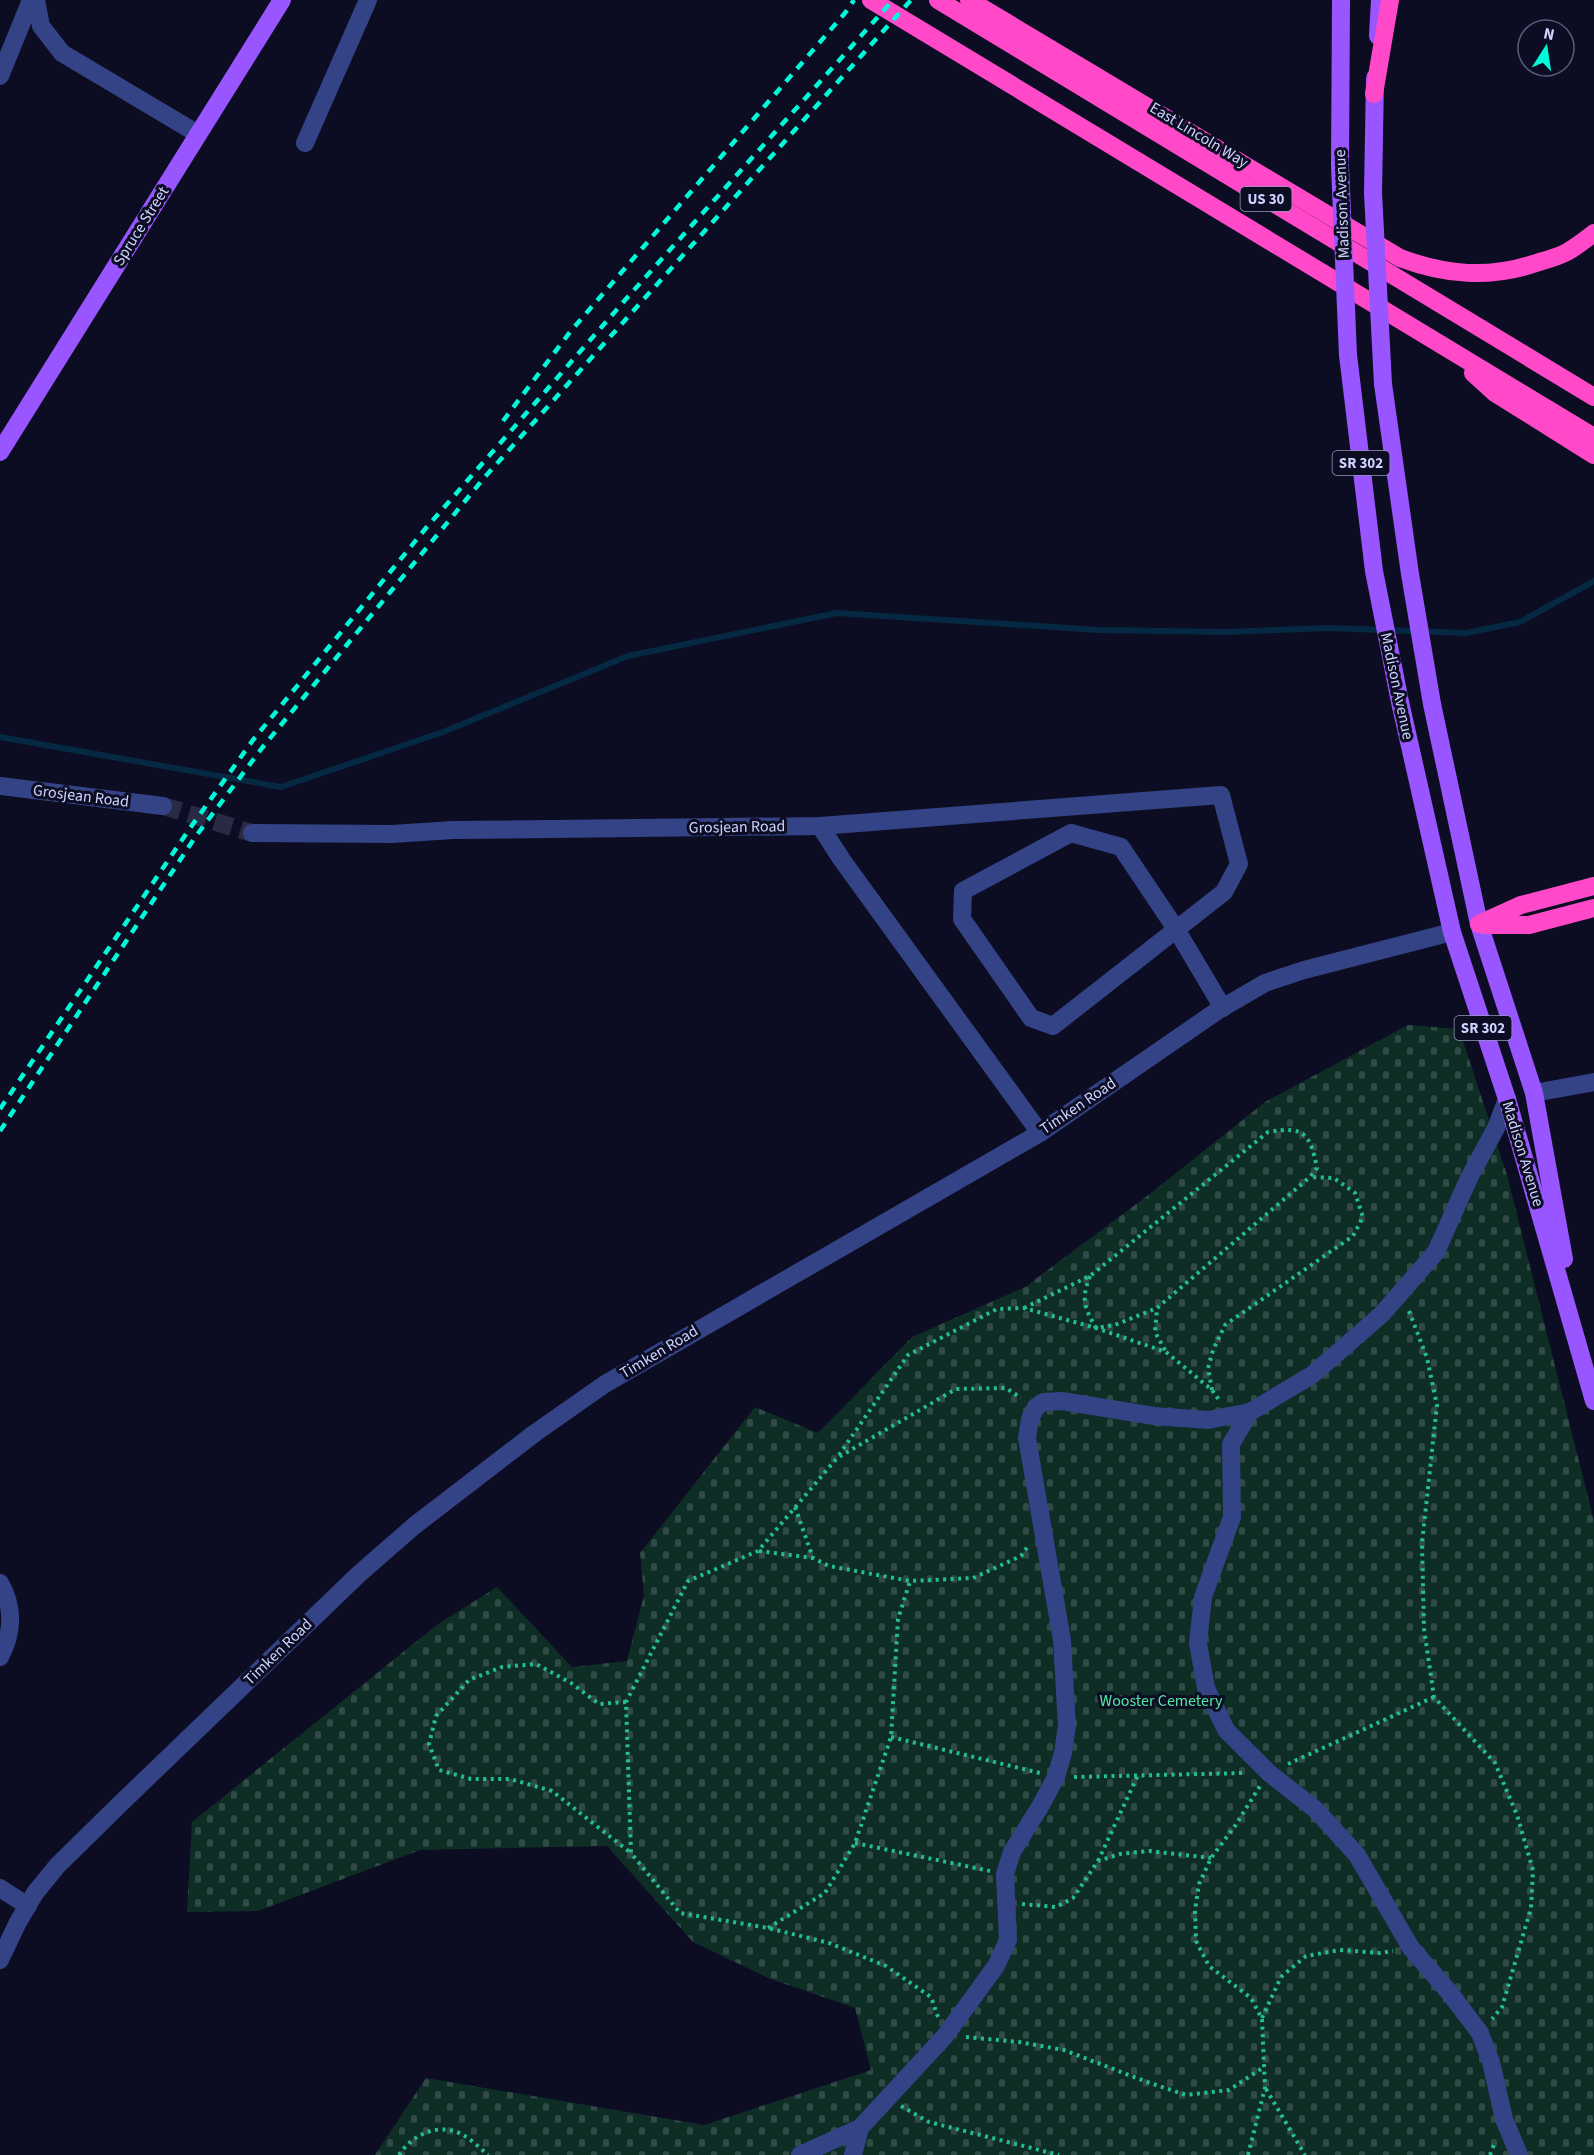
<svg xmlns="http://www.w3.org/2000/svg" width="1594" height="2155" font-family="'Source Sans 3',sans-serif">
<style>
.cemetery{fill:url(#cemetery-stones)}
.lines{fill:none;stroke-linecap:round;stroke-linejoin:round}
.stream{stroke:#052942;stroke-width:6}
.minor-tunnel{stroke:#292b44;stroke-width:18;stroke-dasharray:18 9;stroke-linecap:butt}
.path{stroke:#24bd91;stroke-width:4;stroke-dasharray:3 4.5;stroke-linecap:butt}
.minor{stroke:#334386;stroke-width:18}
.major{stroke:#95f;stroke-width:18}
.highway{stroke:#ff49c9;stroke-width:18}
.rail{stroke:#00f9d9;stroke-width:4.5;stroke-dasharray:9 8;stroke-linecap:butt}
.major-bridge{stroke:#95f;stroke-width:18}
.labels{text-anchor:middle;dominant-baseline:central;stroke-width:6;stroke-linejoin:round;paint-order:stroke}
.shield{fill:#0c0d23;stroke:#9498bd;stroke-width:1.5}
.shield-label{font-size:15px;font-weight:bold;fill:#ced3ff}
.street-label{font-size:16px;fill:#ced3ff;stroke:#0c0d23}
.park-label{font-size:16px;fill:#50e8a0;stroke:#0c0d23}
</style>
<defs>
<pattern id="cemetery-stones" width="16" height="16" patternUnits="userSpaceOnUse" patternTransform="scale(1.5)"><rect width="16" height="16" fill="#0e2d25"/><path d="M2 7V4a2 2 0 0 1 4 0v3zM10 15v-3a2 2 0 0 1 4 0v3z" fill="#304b46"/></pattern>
</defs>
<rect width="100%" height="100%" fill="#0c0d23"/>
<!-- cemetery -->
<path class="cemetery" d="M1408,1025L1459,1029L1507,1175L1594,1521V2155H375L426,2078L704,2125L871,2070L855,2008L768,1978L693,1942L607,1846L420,1850L258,1911L187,1912L192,1822L438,1624L497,1587L572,1667L627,1661L644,1595L640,1553L755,1407L818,1433L912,1337L1025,1287L1151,1193L1265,1102Z"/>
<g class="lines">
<!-- stream -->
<path class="stream" d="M0,737L281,787L443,732L628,656L837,613L1099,630L1228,632L1328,628L1466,633L1520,622L1594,581"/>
<!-- minor-tunnel -->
<path class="minor-tunnel" d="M163,806L252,833"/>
<!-- path -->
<g class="path">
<path d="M1090,1276C1081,1299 1084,1307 1096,1328L1115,1325L1157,1308"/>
<path d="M1024,1308L1090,1276L1268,1132C1304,1126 1310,1133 1317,1168L1310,1177L1157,1308L1155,1332L1166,1352"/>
<path d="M1409,1311L1427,1358L1437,1405L1422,1543L1424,1629L1434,1697L1495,1763L1517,1815L1533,1870L1531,1908L1502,2007L1492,2019"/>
<path d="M1212,1390L1208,1368L1213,1350L1225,1325L1353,1236L1363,1217L1355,1193L1334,1178L1310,1177"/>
<path d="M839,1455L908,1355L997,1309L1024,1308L1096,1328L1166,1352L1212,1390L1219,1400"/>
<path d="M795,1507L813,1558L829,1566L910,1581L973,1578L1021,1556L1028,1546"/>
<path d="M759,1551L813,1558"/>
<path d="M626,1702L599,1704L571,1683L536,1664L502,1667L469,1680L436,1716L429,1744L439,1770L471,1779H510L552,1791L631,1853"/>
<path d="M891,1737L1040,1773"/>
<path d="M1288,1764L1434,1697"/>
<path d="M1074,1777L1243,1773"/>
<path d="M855,1843L990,1871"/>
<path d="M1098,1861L1138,1775"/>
<path d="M1022,1904L1056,1907L1073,1898L1098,1861L1120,1854L1149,1851L1211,1858"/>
<path d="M768,1928L825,1893L855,1843L891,1737L898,1619L910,1581"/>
<path d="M938,2017L931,1997L886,1966L829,1943L768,1928L680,1913L631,1853L626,1702L688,1581L758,1551L837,1458L956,1389L1006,1388L1021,1398"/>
<path d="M1262,2018L1281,1977L1306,1956L1340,1950L1380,1953L1393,1951"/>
<path d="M966,2037L1019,2042L1064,2050L1147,2082L1186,2095L1229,2090L1264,2067"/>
<path d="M1266,2089L1305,2155"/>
<path d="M901,2106L929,2122L1059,2155"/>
<path d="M399,2155C412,2135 438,2122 461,2134C471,2139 480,2148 488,2155"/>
<path d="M1248,2155L1265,2088L1262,2019L1251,1998L1209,1966L1196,1941L1195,1910L1199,1884L1211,1858L1235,1826L1260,1786"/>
<path d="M1490,2155L1495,2142"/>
</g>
<!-- minor -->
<g class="minor">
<path d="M36,0L41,26L62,53L198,134"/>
<path d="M0,76L31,0"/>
<path d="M305,143L368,0"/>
<path d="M0,786L163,806"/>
<path d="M820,826L842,860L1040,1133"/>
<path d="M252,833L392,834L453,830L820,826L1221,795L1239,864L1224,892L1053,1026L1031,1018L962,919L963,891L1071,833L1121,847L1176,929L1223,1008"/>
<path d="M1534,1093L1594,1082"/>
<path d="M1250,1412L1231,1444L1232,1517L1203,1597L1198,1643L1206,1688L1226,1730L1269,1773L1315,1809L1357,1855L1411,1948L1449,1992L1480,2033L1491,2062L1504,2119L1519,2155"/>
<path d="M0,1583C14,1607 13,1633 0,1657"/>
<path d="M0,1888L28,1906"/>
<path d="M0,1960L17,1924L35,1893L57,1866L119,1805L359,1574L414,1526L535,1433L605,1384L1040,1133L1217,1011L1265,983L1304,970L1452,932"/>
<path d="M800,2155L860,2128"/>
<path d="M853,2155L860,2128L945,2036L996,1966L1008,1940L1005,1874L1012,1852L1041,1805L1056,1777L1063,1753L1067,1726L1062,1640L1027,1438L1030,1419L1036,1407L1044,1402L1062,1401L1154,1416L1208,1420L1250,1412L1312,1375L1382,1314L1436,1252L1469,1178L1496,1128L1507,1099"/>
</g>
<!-- major -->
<g class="major">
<path d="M1378,36L1380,0"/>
<path d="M1340,166L1341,0"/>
<path d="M1373,193L1375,78"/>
<path d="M1348,355L1374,571L1400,702L1452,932L1507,1099L1594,1401"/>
<path d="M1383,384L1410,574L1432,704L1479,924L1534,1093L1564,1259"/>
<path d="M0,452L282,0"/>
</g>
<!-- highway -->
<g class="highway">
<path d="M871,0L1594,437"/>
<path d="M938,0L1594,397"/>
<path d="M969,0L1400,258C1446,275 1489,279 1536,263C1546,260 1558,257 1567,252C1576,247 1585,240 1594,233"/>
<path d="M1374,94L1390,0"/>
<path d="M1473,373L1495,393L1594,455"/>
<path d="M1479,924L1521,905L1594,886"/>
<path d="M1484,925H1529L1594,908"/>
</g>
<!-- rail -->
<g class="rail">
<path d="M503,421L570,332L845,13L854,0"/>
<path d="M0,1109L188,831L253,740L426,528L626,299L893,0"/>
<path d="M0,1131L196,836L262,748L484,478L911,0"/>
</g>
<!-- major-bridge -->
<g class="major-bridge">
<path d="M1340,166L1348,355"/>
<path d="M1373,193L1383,384"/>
</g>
</g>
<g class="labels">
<!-- shield labels -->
<g class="shield">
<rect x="1240.5" y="187" width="51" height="24" rx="4.5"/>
<rect x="1332.5" y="451" width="57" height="24" rx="4.5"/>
<rect x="1454.5" y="1016" width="57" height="24" rx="4.5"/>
</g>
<g class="shield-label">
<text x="1266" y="199">US 30</text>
<text x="1361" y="463">SR 302</text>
<text x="1483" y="1028">SR 302</text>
</g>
<!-- street labels -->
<g class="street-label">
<text transform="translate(1199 135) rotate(31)">East Lincoln Way</text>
<text transform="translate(1342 204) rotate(-92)">Madison Avenue</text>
<text transform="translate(141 226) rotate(-58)">Spruce Street</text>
<text transform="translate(1397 686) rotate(78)">Madison Avenue</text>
<text transform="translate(81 796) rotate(7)">Grosjean Road</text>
<text transform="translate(737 827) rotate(-1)">Grosjean Road</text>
<text transform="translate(1078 1106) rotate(-34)">Timken Road</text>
<text transform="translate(1523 1154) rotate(73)">Madison Avenue</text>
<text transform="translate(659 1352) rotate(-31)">Timken Road</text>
<text transform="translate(278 1652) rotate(-44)">Timken Road</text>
</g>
<!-- park labels -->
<g class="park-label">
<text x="1161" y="1701">Wooster Cemetery</text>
</g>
</g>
<!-- north arrow -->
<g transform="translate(1546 48) rotate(12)"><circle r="28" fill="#0c0d23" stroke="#5a5c7b" stroke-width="1.5"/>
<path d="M0-4.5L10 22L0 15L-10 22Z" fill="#00f9d9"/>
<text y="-9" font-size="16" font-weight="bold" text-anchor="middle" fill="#ced3ff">N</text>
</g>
</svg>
